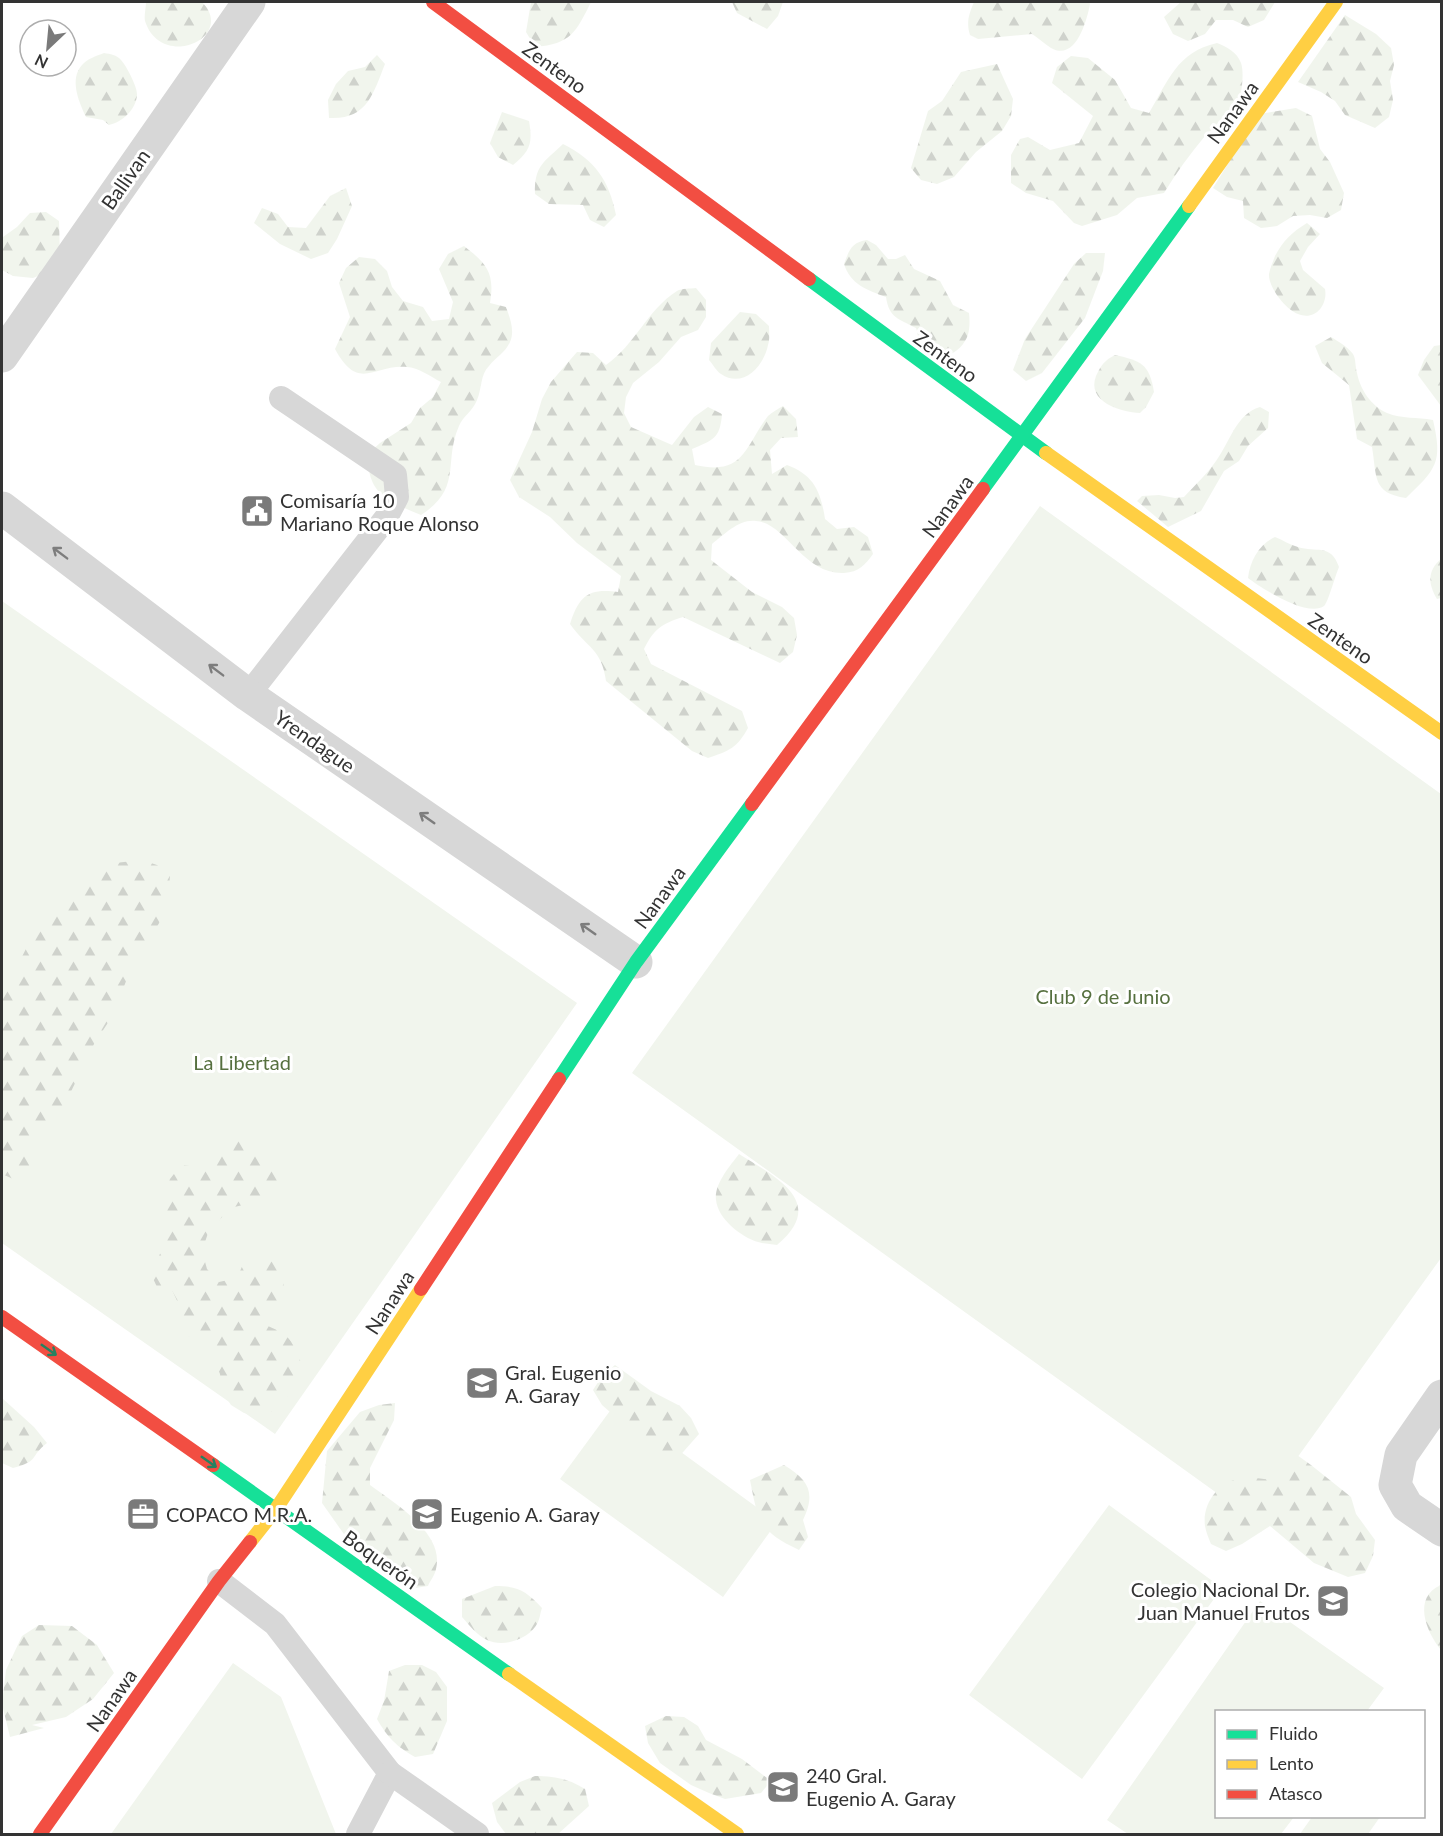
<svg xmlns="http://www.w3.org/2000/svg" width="1443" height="1836" font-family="Lato,sans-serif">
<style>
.green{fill:#f1f5ed}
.forest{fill:url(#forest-firs)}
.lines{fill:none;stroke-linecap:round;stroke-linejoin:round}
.lane{stroke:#d7d7d7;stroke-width:24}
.street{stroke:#d7d7d7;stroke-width:33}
.fast{stroke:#16e098;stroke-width:14}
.slow{stroke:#ffcf43;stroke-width:14}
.jam{stroke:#f24e42;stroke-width:14}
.oneway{stroke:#7d7d7d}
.oneway2{stroke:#268160}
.labels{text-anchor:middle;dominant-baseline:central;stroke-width:6;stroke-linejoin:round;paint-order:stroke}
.street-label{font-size:20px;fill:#333;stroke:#fff}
.poi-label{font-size:20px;fill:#333;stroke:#fff;text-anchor:start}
.park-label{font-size:20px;fill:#56703f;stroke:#fff}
</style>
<defs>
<pattern id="forest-firs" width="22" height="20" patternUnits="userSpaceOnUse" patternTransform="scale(1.5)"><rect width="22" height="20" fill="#f1f5ed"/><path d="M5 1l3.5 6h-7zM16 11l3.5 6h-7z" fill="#cfd2cc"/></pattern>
</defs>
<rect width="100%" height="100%" fill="#fff"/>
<!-- green -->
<g class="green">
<path d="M1040,506L1441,794V1258L1253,1519L632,1073Z"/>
<path d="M2,601L577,1003L275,1434L2,1243Z"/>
<path d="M615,1404L777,1522L723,1597L560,1479Z"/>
<path d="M1109,1505L1222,1588L1082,1779L969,1695Z"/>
<path d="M1260,1601L1384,1688L1367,1711L1216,1712V1816L1294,1817L1281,1834H1128L1107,1820Z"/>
<path d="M233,1663L281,1697L336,1834H111Z"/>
<path d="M1312,1817V1816L1380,1817L1368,1834H1300Z"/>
</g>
<!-- forest -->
<g class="forest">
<path d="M146,2H202C237,38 161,71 145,21C144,16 146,7 146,2Z"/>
<path d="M531,2H591C576,32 571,44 535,47L526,32Z"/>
<path d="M732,2H783L778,16L767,29L737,13Z"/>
<path d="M974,2H1089L1090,4C1087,20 1076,62 1051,48C1045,44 1038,38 1032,34L978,39L970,35C966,22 969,14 974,2Z"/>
<path d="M1181,2H1275L1264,20L1248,27L1233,20H1216L1205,34L1188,41L1173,34L1164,17Z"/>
<path d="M1345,15L1376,34L1391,48L1394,65L1390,81L1393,100L1389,117L1375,128L1345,115L1335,101L1321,92L1298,82Z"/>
<path d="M1217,43C1227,47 1237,52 1241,63C1245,74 1241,103 1234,113C1226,123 1213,127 1205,136C1190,154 1176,173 1164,193L1137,198L1117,215L1082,226L1074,223L1053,201L1026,193L1011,183V155L1020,139L1028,137L1050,150L1079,143L1093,116L1052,83L1057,67L1071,56L1088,58L1115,80L1131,108L1149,113C1168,81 1177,52 1217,43Z"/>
<path d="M104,53C110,54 117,55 121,60C126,65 138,88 137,95C136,110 122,122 109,125L103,120L86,117C79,102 69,79 82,65C87,59 96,56 104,53Z"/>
<path d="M377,55L385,64C373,94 367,120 329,118L328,100L336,84L348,71L365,67Z"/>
<path d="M997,64L1013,99L1011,116L1002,131L976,152L954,177L937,184L921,180L911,168L928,111L942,101L961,72Z"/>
<path d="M1296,108L1312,116L1320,149L1330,162L1344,193L1341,210L1327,218L1310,215L1293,216L1277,226L1261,228L1244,218L1243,201L1227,197L1213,188L1259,114Z"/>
<path d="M502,112L529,121C533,144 530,151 513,165L498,157L490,143Z"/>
<path d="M563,144C595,160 609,180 616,215L604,227L590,220L583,205L549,204L535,194C534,166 544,162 563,144Z"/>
<path d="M346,188L352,206L337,239L328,253L311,259L280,244L254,223L262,208L278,214L288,227L306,228L330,196Z"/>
<path d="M46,212L59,221L60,257L48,272L33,278L13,276L2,270L3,237L17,227L30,213Z"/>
<path d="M1307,223L1320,234L1308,247L1300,261L1303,270L1325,289C1328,305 1315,321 1298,314C1286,310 1268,287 1269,274C1270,268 1273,262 1275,256C1283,241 1292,232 1307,223Z"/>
<path d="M867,240L876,245L888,259H896L905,255L914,269L940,281L953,305L969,313C970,322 970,334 965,341C955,358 933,362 921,346C918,342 918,333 916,328C899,319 889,318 886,297C867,290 850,284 844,264C849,250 852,242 867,240Z"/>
<path d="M464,246C487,264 495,273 490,303L506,307C510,318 515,331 510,342C505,353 496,357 489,366C480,375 482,389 477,400C473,411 463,416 459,426C443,462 463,488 421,515C388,501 367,495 368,454L380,443L411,423L420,408L433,397L441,382C431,377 418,367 407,367C373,364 359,393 335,349L350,317L339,283L346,268L359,257L375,259L387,271L392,287L403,301L423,307L432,321L449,319L453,302L439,269L448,254Z"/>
<path d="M1086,253H1105L1103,271L1085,318L1042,373L1026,381L1013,370L1025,339L1074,264Z"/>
<path d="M696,288L706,300V317L698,330L681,337L659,362L633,383L626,397L624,413L631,427L672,445L694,417L708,407L722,414C720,439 713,440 692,449L695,465C744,476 744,448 768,416C772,412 778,409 783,406L796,419L798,437L781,438L770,450L772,474L787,465C814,475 821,492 825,519L837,529L854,527L868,537L873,554C865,565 859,572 844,573C803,575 786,523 756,521C739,519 725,534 712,544L711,560L752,592L782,607L794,618L797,635L793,652L780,663L683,617C661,624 654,629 644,649L651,664L742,711L748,728C737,748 729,751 708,758L692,751L606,681C602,649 587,648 570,624C579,596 588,588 618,592L621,576L577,543L550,517L519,497L510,480L532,432L542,399L551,382L577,352L593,353L606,365C635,345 647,310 677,291C682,288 690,289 696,288Z"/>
<path d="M740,312L756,314L769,326C769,333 770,339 768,345C764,366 743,389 721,374C716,371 713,364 709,360L711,343Z"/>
<path d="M1331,337C1339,342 1347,346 1353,354C1356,359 1355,366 1357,373C1360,389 1371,406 1387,413C1402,419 1417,417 1433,420C1443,463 1436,469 1406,498C1372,493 1377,477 1372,447L1357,439L1349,385L1322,363L1315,346Z"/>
<path d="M1441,345H1442L1441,406L1418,375L1424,360L1434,346Z"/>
<path d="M1115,355C1141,361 1149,363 1154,392L1146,407L1140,413C1121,412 1086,402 1096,376C1101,365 1105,360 1115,355Z"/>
<path d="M1260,407L1269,412L1268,428L1248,446L1239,461L1224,471L1201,511L1168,527L1137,501L1142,496L1159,495L1175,498L1184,497C1195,485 1207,474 1216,461C1230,442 1236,414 1260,407Z"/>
<path d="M1275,537C1283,540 1290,545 1298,547C1316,553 1331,543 1339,567C1335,576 1328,603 1324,606C1308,618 1261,588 1248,578C1250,561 1259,544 1275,537Z"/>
<path d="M1441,559V598L1437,599C1428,584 1427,571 1441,559Z"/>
<path d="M142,860L157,865L170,876L167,909L150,939L138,950L113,1015L94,1044L64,1106L25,1155L32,1171L20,1182L2,1174V996L31,939L50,907L90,874L106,864Z"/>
<path d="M238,1140L270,1160L281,1172L279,1189L265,1200L230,1208L208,1233L202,1251L207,1269L219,1282L237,1278L244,1262L261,1256L277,1264C292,1298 279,1296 268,1326C289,1335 294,1341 301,1363L287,1397L276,1410L260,1416L244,1413L231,1405L222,1391L220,1374L214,1359L216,1343L202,1334L185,1337L176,1323L180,1307L173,1292L157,1287L150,1272L166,1243L168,1226L158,1213L170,1179L181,1165L198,1167L214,1165L224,1150Z"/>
<path d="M739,1154C774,1176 829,1202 777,1245C771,1244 764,1244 758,1242C741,1237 718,1219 716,1200C714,1184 730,1166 739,1154Z"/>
<path d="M615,1365L651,1391L680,1406L691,1418L699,1434L677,1459L659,1455L602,1405L593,1390L602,1376Z"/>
<path d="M2,1398L34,1427L47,1443C29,1457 40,1461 13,1468L2,1463Z"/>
<path d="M395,1403L394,1420L370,1468V1485C394,1503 445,1533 436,1569C435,1575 430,1581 428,1586L409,1589L353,1547L322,1503L327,1451L360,1412L379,1405Z"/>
<path d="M1297,1455L1311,1465L1351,1497L1356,1514L1375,1540L1373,1556L1365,1573L1348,1577L1314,1563L1270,1526L1242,1544L1226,1551L1211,1544C1209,1539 1206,1532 1205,1526C1202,1503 1219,1481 1242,1478C1252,1476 1265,1480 1276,1480L1284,1466Z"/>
<path d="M784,1465C809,1480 816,1493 803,1520L808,1537L799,1550C759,1531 758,1521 750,1480Z"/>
<path d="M1441,1585V1650C1426,1632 1412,1597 1441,1585Z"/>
<path d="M495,1586C518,1586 526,1591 542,1608C540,1613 540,1618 538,1622C530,1639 504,1648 487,1640C477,1635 469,1625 462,1617V1599Z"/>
<path d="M39,1625L72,1626L97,1645L114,1673L93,1699L66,1717L32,1725L44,1728L10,1737L2,1704L6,1670L22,1636Z"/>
<path d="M405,1665H422L436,1672L447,1687V1721L433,1754L415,1757C396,1746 388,1738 377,1719L384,1701L389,1671Z"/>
<path d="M666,1716L684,1717L698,1726L706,1740L742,1759L771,1781L761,1793L725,1799L709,1793L691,1785L660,1763L648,1743L645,1726Z"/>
<path d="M535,1776C555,1776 569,1779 585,1789L589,1806L558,1834H506L497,1822L492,1803L520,1782Z"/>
</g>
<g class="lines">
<!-- lane -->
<g class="lane">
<path d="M248,695L386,518L397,497L395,475L281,398"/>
<path d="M219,1581L275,1624L390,1773L358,1834"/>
<path d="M390,1773L477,1834"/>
</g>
<!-- street -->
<g class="street">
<path d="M2,356L249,2"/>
<path d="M2,508L248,695L636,962"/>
<path d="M1442,1396L1401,1455L1395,1485L1407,1506L1442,1530"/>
</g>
<!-- fast -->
<g class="fast">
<path d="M809,279L1046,453"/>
<path d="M983,489L1189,206"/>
<path d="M559,1079L636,962L752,804"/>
<path d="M213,1465L509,1674"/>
</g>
<!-- slow -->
<g class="slow">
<path d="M1189,206L1336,2"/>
<path d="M1046,453L1442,733"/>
<path d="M250,1542L276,1509L421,1289"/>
<path d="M509,1674L737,1834"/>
</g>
<!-- jam -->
<g class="jam">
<path d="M433,2L809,279"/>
<path d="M752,804L983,489"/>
<path d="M421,1289L559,1079"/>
<path d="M2,1317L213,1465"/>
<path d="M40,1834L219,1581L250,1542"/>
</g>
</g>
<!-- one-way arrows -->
<defs><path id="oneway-shaft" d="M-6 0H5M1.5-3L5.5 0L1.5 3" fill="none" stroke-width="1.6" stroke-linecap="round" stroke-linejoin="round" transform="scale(1.5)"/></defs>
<g class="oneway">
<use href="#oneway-shaft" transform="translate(60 553) rotate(-143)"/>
<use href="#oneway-shaft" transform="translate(216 670) rotate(-143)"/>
<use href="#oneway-shaft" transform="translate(427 818) rotate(-145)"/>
<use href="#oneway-shaft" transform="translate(588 929) rotate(-145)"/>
</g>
<g class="oneway2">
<use href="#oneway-shaft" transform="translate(49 1350) rotate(35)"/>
<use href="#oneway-shaft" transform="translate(209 1462) rotate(35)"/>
</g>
<!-- icons -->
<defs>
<symbol id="civic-square" viewBox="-11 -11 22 22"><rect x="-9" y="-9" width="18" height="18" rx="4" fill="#7a7a7a" stroke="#fff"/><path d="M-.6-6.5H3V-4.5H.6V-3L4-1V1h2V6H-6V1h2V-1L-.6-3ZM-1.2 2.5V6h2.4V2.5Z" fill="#fff"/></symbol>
<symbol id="school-square" viewBox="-11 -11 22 22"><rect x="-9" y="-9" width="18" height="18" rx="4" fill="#7a7a7a" stroke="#fff"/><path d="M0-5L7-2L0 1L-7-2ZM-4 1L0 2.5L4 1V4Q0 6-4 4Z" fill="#fff"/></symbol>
<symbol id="office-square" viewBox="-11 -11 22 22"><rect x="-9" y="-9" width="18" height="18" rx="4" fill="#7a7a7a" stroke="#fff"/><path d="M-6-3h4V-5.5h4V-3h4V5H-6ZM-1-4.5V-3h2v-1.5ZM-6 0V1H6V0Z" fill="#fff"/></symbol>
</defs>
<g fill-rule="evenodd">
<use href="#civic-square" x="238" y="492" width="38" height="38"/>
<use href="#school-square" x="463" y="1364" width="38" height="38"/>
<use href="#office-square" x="124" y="1495" width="38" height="38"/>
<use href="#school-square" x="408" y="1495" width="38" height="38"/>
<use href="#school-square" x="1314" y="1582" width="38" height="38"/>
<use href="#school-square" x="764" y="1768" width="38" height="38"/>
</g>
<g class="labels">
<!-- street labels -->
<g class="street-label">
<text transform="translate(555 67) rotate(36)">Zenteno</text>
<text transform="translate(1232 112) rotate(-54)">Nanawa</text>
<text transform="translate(125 179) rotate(-55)">Ballivan</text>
<text transform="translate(946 356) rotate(36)">Zenteno</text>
<text transform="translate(947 506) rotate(-54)">Nanawa</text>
<text transform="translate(1341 638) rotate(35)">Zenteno</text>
<text transform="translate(315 741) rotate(35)">Yrendague</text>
<text transform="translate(659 897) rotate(-54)">Nanawa</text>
<text transform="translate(389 1302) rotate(-57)">Nanawa</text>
<text transform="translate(381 1559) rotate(35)">Boquerón</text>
<text transform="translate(111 1700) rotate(-55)">Nanawa</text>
</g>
<!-- poi labels -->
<g class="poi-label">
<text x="280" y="500">Comisaría 10<tspan x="280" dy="23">Mariano Roque Alonso</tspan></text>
<text x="505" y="1372">Gral. Eugenio<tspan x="505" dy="23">A. Garay</tspan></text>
<text x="166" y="1514">COPACO M.R.A.</text>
<text x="450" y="1514">Eugenio A. Garay</text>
<text x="1310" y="1589" text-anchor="end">Colegio Nacional Dr.<tspan x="1310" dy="23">Juan Manuel Frutos</tspan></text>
<text x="806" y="1775">240 Gral.<tspan x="806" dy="23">Eugenio A. Garay</tspan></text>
</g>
<!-- park labels -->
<g class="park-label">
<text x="1103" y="996">Club 9 de Junio</text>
<text x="242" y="1062">La Libertad</text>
</g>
</g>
<!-- border -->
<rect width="1443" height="1836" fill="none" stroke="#333333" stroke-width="6"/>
<!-- legend -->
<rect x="1215" y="1710" width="210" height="108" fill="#ffffff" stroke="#adadad" stroke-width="1.5"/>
<rect x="1227" y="1730" width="30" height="9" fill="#16e098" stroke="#adadad" stroke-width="1.5"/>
<text x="1269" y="1740" font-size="18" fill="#333333">Fluido</text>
<rect x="1227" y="1760" width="30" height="9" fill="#ffcf43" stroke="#adadad" stroke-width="1.5"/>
<text x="1269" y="1770" font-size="18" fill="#333333">Lento</text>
<rect x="1227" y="1790" width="30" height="9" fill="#f24e42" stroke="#adadad" stroke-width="1.5"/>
<text x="1269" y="1800" font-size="18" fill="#333333">Atasco</text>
<!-- north arrow -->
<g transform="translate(48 48) rotate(206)"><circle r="28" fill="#ffffff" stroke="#adadad" stroke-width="1.5"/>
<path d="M0-4.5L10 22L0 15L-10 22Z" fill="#7a7a7a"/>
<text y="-9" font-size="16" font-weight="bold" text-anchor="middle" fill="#333333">N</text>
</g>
</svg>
